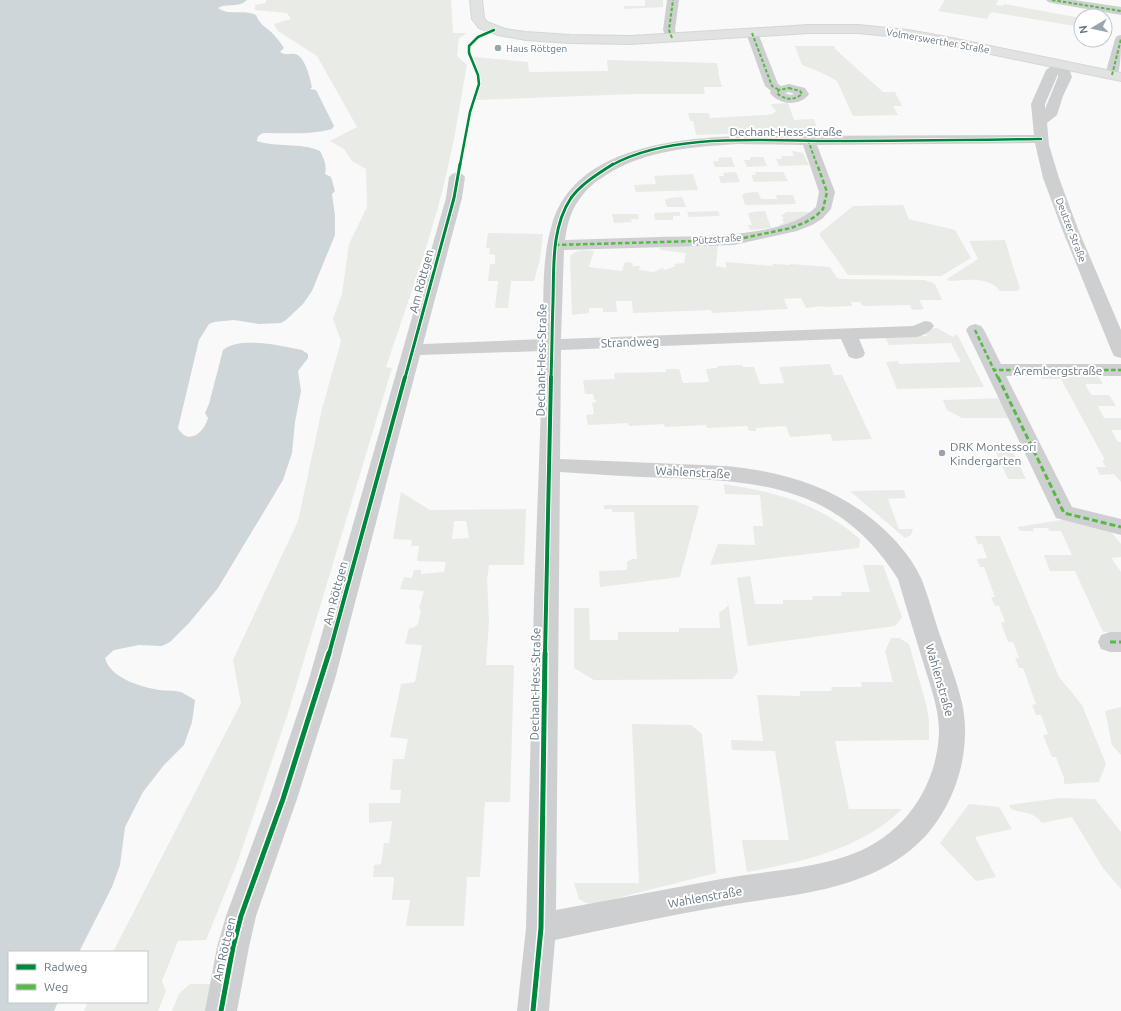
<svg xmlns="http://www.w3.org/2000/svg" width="1121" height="1011" font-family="Ubuntu,sans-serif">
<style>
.green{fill:#e8ebe6;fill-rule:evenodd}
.water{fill:#ced6d9}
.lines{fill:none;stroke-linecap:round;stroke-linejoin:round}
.secondary-casing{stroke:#d5d6d7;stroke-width:2}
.street{fill:#cecfd0;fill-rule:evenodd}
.secondary{fill:#e1e2e2;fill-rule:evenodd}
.quiet-far2{stroke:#58b947;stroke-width:2;stroke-dasharray:3.5 2;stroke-linecap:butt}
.quiet-far1{stroke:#58b947;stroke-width:2.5;stroke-dasharray:4.5 2.5;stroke-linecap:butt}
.quiet{stroke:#58b947;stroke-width:3;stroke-dasharray:6 3;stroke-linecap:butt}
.cycleway-far3-casing{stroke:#fff;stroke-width:4}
.cycleway-far2-casing{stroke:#fff;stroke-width:5}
.cycleway-far1-casing{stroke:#fff;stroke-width:6}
.cycleway-casing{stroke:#fff;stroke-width:8}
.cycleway-far3{stroke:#00873e;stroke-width:2.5}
.cycleway-far2{stroke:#00873e;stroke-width:3}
.cycleway-far1{stroke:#00873e;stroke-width:4}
.cycleway{stroke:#00873e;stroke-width:5}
.poi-dot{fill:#99a4ac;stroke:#fff;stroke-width:1.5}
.labels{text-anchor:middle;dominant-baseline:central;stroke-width:4;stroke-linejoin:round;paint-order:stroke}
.far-street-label{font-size:10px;fill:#657683;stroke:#fff}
.far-poi-label{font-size:10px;fill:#657683;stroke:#fff;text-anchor:start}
.street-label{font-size:12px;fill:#657683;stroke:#fff}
.poi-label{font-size:12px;fill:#657683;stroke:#fff;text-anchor:start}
</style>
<rect width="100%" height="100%" fill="#f9f9f9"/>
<!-- green -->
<g class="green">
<path d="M266,0H451L453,33H467L459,38L457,56L467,65C461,96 457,127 450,158C435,229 409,298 386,367L392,368L287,716L238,861L206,940L178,941L162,981L166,991L158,1011H84L88,1002H147V952H113L241,703L233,660L298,521L322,409L341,341L333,319L342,294L349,244L367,207L366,169L352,161L344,149L330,141L357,127L317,56L278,31L274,24L291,19L287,13L255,10V5L266,3Z"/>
<path d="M645,0H663V7L624,9V6H645Z"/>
<path d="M945,0H998L996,5L1003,6L1004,4L1081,18V27L991,12L987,19L938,11Z"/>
<path d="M795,46H835V49L883,92H895L902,106H893L898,115L853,116L837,81L820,72L802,65Z"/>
<path d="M474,57L528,62L529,72L608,71L607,60L717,63L719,73H718L722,87H703L705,94H636L477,100C483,79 481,77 474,57Z"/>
<path d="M788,103L794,120L814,119L818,131L696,135L693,121H690L688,113H709L710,118L766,115L774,114V112L777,111L773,108L771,104Z"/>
<path d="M792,151L803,153L809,165L779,166L776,159H782L781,156H794Z"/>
<path d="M731,157L735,167H715L713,161H719L718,158Z"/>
<path d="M750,157H763L767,166L747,167L744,160H750Z"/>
<path d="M736,172L740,182L721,183L719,176H724L723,173Z"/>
<path d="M755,172H783L788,181L754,182L751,175H756Z"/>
<path d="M693,174L698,190L636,192L634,185L656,184L654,176Z"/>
<path d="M758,192L761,199H777L776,195H793L796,204L745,205L742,195L745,193Z"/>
<path d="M682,197L686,207H667L665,200L670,198Z"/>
<path d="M903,205L909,219L955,230L971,258L941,276L848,275L819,234L853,206Z"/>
<path d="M718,211L720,216L689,217L687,212Z"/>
<path d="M765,211L771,228L750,230L748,225H752L748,214L752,212Z"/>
<path d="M680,212V216H673V220H655L654,213Z"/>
<path d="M786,212C795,212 803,211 811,213L802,218L780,227L779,225L784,223L782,219L784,217L781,216Z"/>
<path d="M612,214H638L639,219H631L632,222L614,223Z"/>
<path d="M488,233L543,234L540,259L534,281H511L508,308H495L498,281H488L490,264H495V255L489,254L490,248H486Z"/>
<path d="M1005,240L1020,289L1017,291H1000C988,276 968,280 950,281L947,279L978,259L969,241Z"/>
<path d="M718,244L716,266L726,268V262L772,266L773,264L790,265V264L830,267L837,278L842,279L925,280L935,284L942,300H919L924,309L912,310L910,305L863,306L860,302H851L852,306L824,307L823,306L806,308L801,298L784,299L788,309L712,313L711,310L633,313L632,301H616L617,312H603V308H589V313L572,315L570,256C578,249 584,250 594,251L589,267L622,271L625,262L633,263L632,266H640L639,270L654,272L662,268L665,270L676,266L674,264L684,263L686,253L660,250L661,246Z"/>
<path d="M937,328L953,337L957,334L984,387L897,389L886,362L898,361L899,364L961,362L951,343L889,345L885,337L927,336L924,329Z"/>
<path d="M830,364L834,375H842L872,439L833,441L830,434L790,437L786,426L756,428V431H749L747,426L707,428L706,425L665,427L664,424L629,426L628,423L588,425L586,415L594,414L592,403L596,402V400H594L593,394H585L583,380L615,379L614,373L666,372V369H679L683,383L709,382L706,369L717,368V366L742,365L743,367H754L760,384L784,383L779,367Z"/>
<path d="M1039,374H1097L1103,384H1085L1091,395H1109L1116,406H1098L1104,418H1121V430H1111L1118,442H1121V482L1114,474L1100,475L1096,467H1106L1102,461L1105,460L1061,379H1042Z"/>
<path d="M1005,398L1010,418H962L947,410L943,400Z"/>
<path d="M992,444H1009L1026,479H1008Z"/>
<path d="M724,484C777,492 819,504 860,539L859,548L741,562L710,565L718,544L755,545L753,526H763L760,495L725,494Z"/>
<path d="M904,490L906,498L888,499L899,529H913L911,535L905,538L850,491Z"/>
<path d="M401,492L430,510L526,509L524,565H489L487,580L489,621L486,665H514L510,802H485L480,877H467L464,926H406L410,900H392L394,877H373L374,865L381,864L384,843H389L392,821L369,823V803H400L401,790H390L393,759H404L408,739L390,737L401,684L415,682L422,645L405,644L409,628H413L418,624L421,610L419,608L424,591L400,589L404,577L412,578L414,570H421V574L444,572L446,562L417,561L419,546H411L412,540L393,539ZM454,521H466L469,538L452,539Z"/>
<path d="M604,505H696L699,506L680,577L600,587L599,571L627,570V562L632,559H637L634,512H612V509H604Z"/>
<path d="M1067,519L1111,532L1121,544V557L1111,558L1121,572V632H1103L1075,571H1050L1044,555H1072L1061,531H1049L1048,528H1033L1034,531H1021L1017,527Z"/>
<path d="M975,536H1000L1059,677L1082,705L1106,764L1099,782L1064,784V778L1056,757H1052L1043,735L1048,734L1041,715H1036L1032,705L1036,704L1023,668H1019L1015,658H1019L1013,642H1008L1001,623L1005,622L999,606H995L991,597H995L984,567H980L977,559L987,558L982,544H978Z"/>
<path d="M863,565H883L902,617L895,626L748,646L737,578L750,576L755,604H783V600H813L812,596H842L841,592H870Z"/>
<path d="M727,595L738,672L732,679L594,680L574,668V608H589L590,640H618V632H679V628H720L719,613L728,606Z"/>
<path d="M891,638H899L909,644L926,704L929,720V740L835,741L849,809H902C862,849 801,862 747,872L742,840H789L775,751L732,750L731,740L763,741L757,695L800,696V691H832L831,687H862L861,682H893L885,651Z"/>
<path d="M1121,707V755L1112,745L1105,711Z"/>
<path d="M632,724L691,725L702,734L716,873L593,904L586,903L579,899L574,883H639Z"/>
<path d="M1060,798L1095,799L1121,832V889L1103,868L1072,817L1042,823C1035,812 1023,813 1011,809L1009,805Z"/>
<path d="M969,804L999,807L1012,829L975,837L996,877L976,881L940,843Z"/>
<path d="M190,984H212L206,1011H172L179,994Z"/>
</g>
<!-- water -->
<path class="water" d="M0,0H247C240,8 226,3 218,8C228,16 245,9 256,15C261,27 267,27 274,35C278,39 281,44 284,48L280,52C287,56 288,53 295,54C305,56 310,78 312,87L310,89L316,90L334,126L332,129C310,135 287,133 264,133C260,134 257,136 257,141C277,148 300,142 320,151C324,159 327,165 325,174L331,177L335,191L332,194L335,216V235L312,291L303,304L286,320L281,323L259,324L234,320L214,322L209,324L199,340L178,428C188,446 204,433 208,418L205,413L209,404L223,350C241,336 281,346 302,350L308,354V358L298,371L301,391L295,422L292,453L283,480L218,588L189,623L170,642L162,646L139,645L114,650L105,658C110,678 141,687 159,690C166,691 174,690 181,692C185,694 190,697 195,700L192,722L184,745L164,765L143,792L125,827L120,865L112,887L79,952H9V1002H58L54,1011H0Z"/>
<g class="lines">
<defs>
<path id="secondary" d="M470,0H482L484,18L487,22L505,29L526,32L570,35L631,36L809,25H858L908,30L947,37L1121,73V81L947,45L908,38L858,33H809L631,44L570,43L526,40L498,35L479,28L472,19Z"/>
</defs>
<!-- secondary casing -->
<use href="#secondary" class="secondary-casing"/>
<!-- street -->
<g class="street">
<path d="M667,0H679L675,30L678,38L676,41H668L663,30Z"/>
<path d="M1046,0H1074L1121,7V15L1052,3L1048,2Z"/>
<path d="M752,29L756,30L758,33L778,84L781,86L789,84L805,88L809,94C800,107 779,105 770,93L771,91L765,86L746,33L748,30ZM789,92L794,94L790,95L785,93Z"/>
<path d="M1121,35C1121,48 1121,67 1117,78H1107L1105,75L1115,39L1117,36Z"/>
<path d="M1062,61L1067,62L1072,77L1063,96L1057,115L1047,123L1049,145L1059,178L1078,229L1121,330V358L1114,356L1112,352L1062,229L1043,178L1035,143L817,145L835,192L831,209L822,219L812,225L797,231L734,245L564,250L561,339L913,326L925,321L931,322L934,326C930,332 924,335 917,337L859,339L865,353L863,357L856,359L849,357L841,339L561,350L560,459L726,466C779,471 830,485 872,519C891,534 911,556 921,578C929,597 934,619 941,638C948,659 957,681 962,703C974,757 950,823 904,855C852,893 785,895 724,906C667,916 611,928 555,940L549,1011H517L526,928L534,600L543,351L420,355L335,679L297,799L256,916L249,947L237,1011H205L217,947L226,916L269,799L309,679L446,198L449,177L452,174L457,172L462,174L465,177L462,198L423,344L543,339C544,303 541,263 551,228C571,149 670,139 738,136L1034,135L1031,104L1046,70L1057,62ZM1058,74V77L1045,109V104ZM738,144L803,145L819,192L816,207C785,238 701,236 659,237C628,238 596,239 565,240C567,226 570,212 579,200C586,189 595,182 606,175C646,150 692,147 738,144ZM560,472C596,474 632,477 669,478C766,481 841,489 898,579C906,607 915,635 923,662C930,685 939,708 939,732C937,790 900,840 844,857C804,870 762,871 721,879C666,889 611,900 556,910Z"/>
<path d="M975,324L981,326L984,330L1001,364H1121V376H1006L1072,507L1121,519V535L1056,518L966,330L969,326Z"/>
<path d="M1110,632H1121V652H1110L1101,649L1098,642L1101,635Z"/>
</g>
<!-- secondary -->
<use href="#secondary" class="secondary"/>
<!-- quiet-far2 -->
<g class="quiet-far2">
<path d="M1052,0L1121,11"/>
<path d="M752,33L772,86L779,90"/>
<path d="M672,38L669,30L673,0"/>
<path d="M1112,75L1121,39"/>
<path d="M789,88L800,91L802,94C794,101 784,100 777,93L779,90Z"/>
<path d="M808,140L817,165"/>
</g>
<!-- quiet-far1 -->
<g class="quiet-far1">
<path d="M555,245L734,240L791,228L806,222L816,216L823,209L827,192L817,164"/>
<path d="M975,330L994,370"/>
<path d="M998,378L994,370H1121"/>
</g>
<!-- quiet -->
<g class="quiet">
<path d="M998,377L1064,513L1121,527"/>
<path d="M1110,642H1121"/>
</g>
<defs>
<g id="cycleway-far3">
<path d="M460,165L470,112L479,84L478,75L469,53V46L478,37L494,30"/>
<path d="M612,165C671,132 766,141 832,141C902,141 971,140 1041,139"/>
</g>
<g id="cycleway-far2">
<path d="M405,378L454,198L460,164"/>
<path d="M551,378C552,353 552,328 553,302C554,268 551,228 571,198C582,183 598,174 613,164"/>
</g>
<g id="cycleway-far1">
<path d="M329,654L405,377"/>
<path d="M545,654L551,377"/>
</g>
<g id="cycleway">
<path d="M221,1011L233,947L241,916L283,799L329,653"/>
<path d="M533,1011L541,928L545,653"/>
</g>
</defs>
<!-- cycleway-far3 casing -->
<use href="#cycleway-far3" class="cycleway-far3-casing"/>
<!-- cycleway-far2 casing -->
<use href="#cycleway-far2" class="cycleway-far2-casing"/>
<!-- cycleway-far1 casing -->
<use href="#cycleway-far1" class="cycleway-far1-casing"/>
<!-- cycleway casing -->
<use href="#cycleway" class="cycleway-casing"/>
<!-- cycleway-far3 -->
<use href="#cycleway-far3" class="cycleway-far3"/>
<!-- cycleway-far2 -->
<use href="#cycleway-far2" class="cycleway-far2"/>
<!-- cycleway-far1 -->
<use href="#cycleway-far1" class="cycleway-far1"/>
<!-- cycleway -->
<use href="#cycleway" class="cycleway"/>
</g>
<!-- markers -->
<g class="poi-dot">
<circle cx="498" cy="48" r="4"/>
<circle cx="942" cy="453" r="4"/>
</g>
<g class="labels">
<!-- far-street labels -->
<g class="far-street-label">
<text transform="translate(938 41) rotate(10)">Volmerswerther Straße</text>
<text transform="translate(1071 230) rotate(69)">Deutzer Straße</text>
<text transform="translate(717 239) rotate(-4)">Pützstraße</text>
</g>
<!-- far-poi labels -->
<g class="far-poi-label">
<text x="506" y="48">Haus Röttgen</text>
</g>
<!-- street labels -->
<g class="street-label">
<text x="786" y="131">Dechant-Hess-Straße</text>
<text transform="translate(421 281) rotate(-75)">Am Röttgen</text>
<text transform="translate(630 342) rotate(-2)">Strandweg</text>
<text transform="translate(541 360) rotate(-89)">Dechant-Hess-Straße</text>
<text x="1058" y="370">Arembergstraße</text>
<text transform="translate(693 472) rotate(3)">Wahlenstraße</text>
<text transform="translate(335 593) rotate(-75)">Am Röttgen</text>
<text transform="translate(940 680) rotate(74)">Wahlenstraße</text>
<text transform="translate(535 684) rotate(-89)">Dechant-Hess-Straße</text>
<text transform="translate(705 897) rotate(-10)">Wahlenstraße</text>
<text transform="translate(224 949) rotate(-77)">Am Röttgen</text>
</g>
<!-- poi labels -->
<g class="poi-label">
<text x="950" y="446">DRK Montessori<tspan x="950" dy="14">Kindergarten</tspan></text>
</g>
</g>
<!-- legend -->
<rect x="8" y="951" width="140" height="52" fill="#ffffff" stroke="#c1c8cd"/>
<rect x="16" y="964" width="20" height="6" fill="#00873e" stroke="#c1c8cd"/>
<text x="44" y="971" font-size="12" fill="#657683">Radweg</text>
<rect x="16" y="984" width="20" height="6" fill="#58b947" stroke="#c1c8cd"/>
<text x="44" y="991" font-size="12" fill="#657683">Weg</text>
<!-- north arrow -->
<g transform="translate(1093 28) rotate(261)"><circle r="19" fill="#ffffff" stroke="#c1c8cd"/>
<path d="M0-3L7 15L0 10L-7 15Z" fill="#99a4ac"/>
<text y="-6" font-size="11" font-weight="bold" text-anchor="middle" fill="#657683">N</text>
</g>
</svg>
